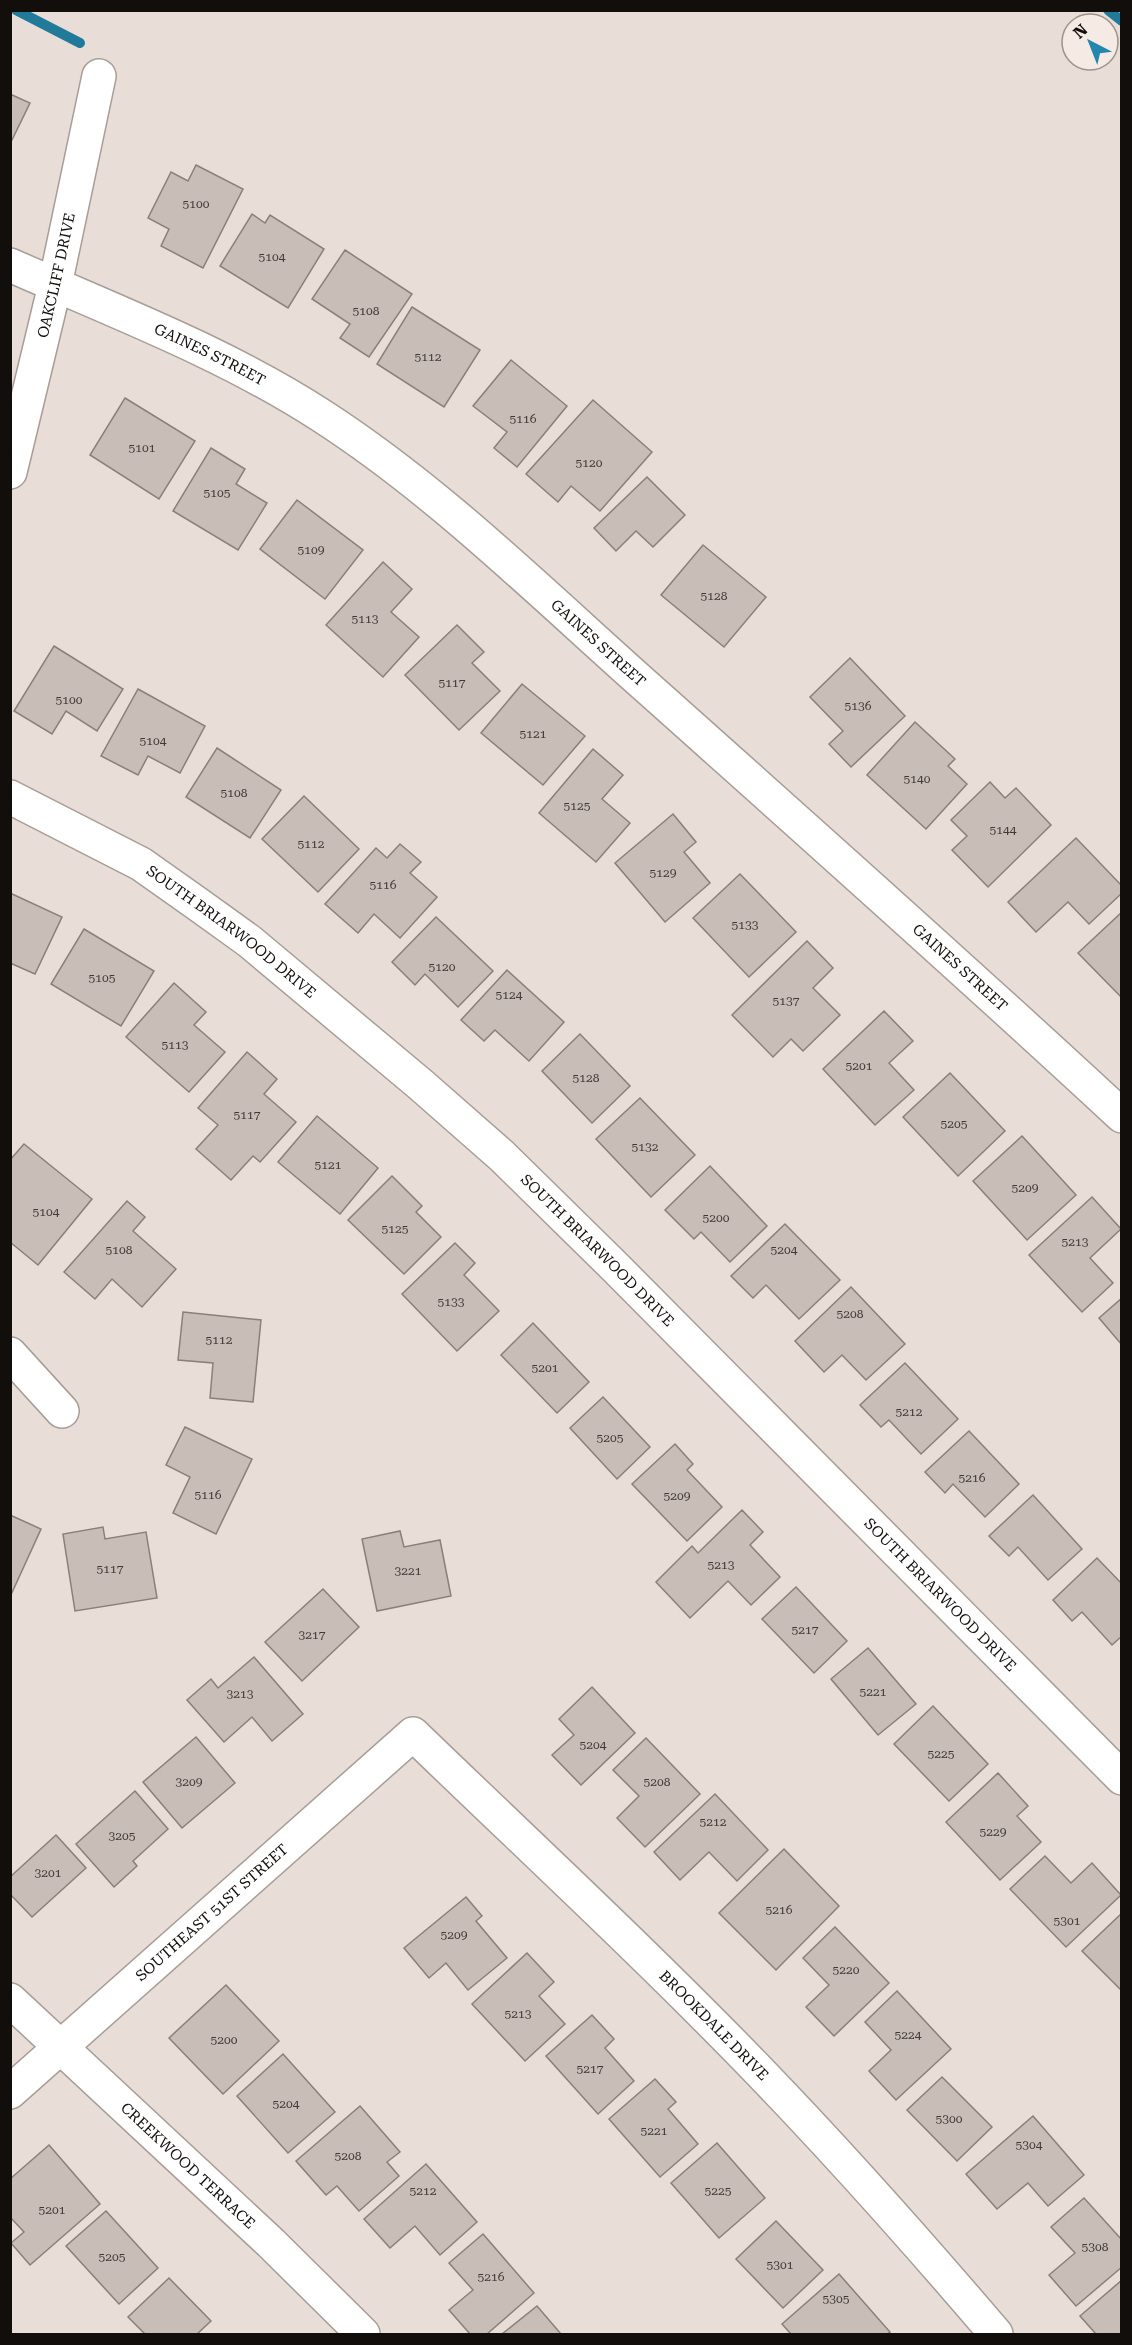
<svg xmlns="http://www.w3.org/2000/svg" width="1132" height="2345" font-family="'Roboto Serif',serif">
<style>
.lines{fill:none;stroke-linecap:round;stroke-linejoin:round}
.stream{stroke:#217a99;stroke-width:10}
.building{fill:#c8bdb7;stroke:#8a807a;stroke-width:1.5}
.minor-casing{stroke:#a89d97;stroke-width:36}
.minor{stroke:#fff;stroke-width:33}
.labels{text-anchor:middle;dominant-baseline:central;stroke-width:6;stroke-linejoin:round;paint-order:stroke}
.number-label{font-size:12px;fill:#403a37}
.street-label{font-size:15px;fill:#120e0c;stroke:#f6ebe4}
</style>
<rect width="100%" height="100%" fill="#e9ded7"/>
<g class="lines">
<!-- stream -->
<g class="stream">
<path d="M16,10L80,43"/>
<path d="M1108,10L1122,21"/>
</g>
</g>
<!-- building -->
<g class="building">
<path d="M10,94L30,103L10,144Z"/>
<path d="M196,165L243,189L203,268L161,246L169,229L148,218L171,172L188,181Z"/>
<path d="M252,214L265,223L270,215L324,249L288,308L220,266Z"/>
<path d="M345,250L412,294L369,357L340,338L350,324L312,299Z"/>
<path d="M412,307L480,350L444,407L377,364Z"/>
<path d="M511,360L567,406L517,467L494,448L507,432L473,406Z"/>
<path d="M125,398L195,441L159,499L90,455Z"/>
<path d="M593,400L652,452L600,511L571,486L558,502L526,474Z"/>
<path d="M211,448L245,469L236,484L267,503L238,550L173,511Z"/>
<path d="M647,477L685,515L653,547L636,531L616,551L594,528Z"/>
<path d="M297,500L363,550L325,599L260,549Z"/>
<path d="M703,545L766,597L724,647L661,595Z"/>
<path d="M383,562L412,589L391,612L419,637L383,677L326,625Z"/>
<path d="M457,625L484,652L472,663L500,691L459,730L405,675Z"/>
<path d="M54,646L123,689L97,731L66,711L52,734L14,711Z"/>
<path d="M850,658L905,716L851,767L829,744L843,731L810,697Z"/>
<path d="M522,684L585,736L543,785L481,733Z"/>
<path d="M138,689L205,726L180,773L148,756L138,775L101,756Z"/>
<path d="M915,722L955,759L948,766L967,784L926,829L867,775Z"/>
<path d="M217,748L281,790L250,838L186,797Z"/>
<path d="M593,749L623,775L602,799L630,823L596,862L539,813Z"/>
<path d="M990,782L1005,798L1016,788L1051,825L988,887L952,850L967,836L951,820Z"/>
<path d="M304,796L359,849L318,892L262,839Z"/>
<path d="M673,814L696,842L684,852L710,883L665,922L615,863Z"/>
<path d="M1076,838L1122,886V893L1089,924L1068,902L1036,932L1008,902Z"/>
<path d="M400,844L421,862L410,873L437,897L400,938L374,914L358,933L325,904L376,848L387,858Z"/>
<path d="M740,874L796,932L749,977L693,918Z"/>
<path d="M10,893L62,917L35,974L10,963Z"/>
<path d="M1122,912V998L1078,953Z"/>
<path d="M436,917L493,971L458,1007L425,974L415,985L392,962Z"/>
<path d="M84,929L154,971L121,1026L51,984Z"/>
<path d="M807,941L833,968L813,988L840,1015L803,1051L791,1039L773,1057L732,1015Z"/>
<path d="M507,970L564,1022L529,1061L495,1030L484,1041L461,1020Z"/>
<path d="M174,983L206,1012L194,1025L225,1052L189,1092L126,1037Z"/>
<path d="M884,1011L913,1041L889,1063L914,1090L875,1125L823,1069Z"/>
<path d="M580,1034L630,1086L592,1123L542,1071Z"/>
<path d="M247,1052L277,1079L264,1094L296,1122L260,1162L253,1156L231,1180L196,1149L218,1125L198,1108Z"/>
<path d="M950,1073L1005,1131L958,1176L903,1117Z"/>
<path d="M640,1098L695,1155L651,1197L596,1139Z"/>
<path d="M317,1116L378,1168L340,1214L278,1162Z"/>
<path d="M1022,1136L1076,1195L1027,1240L973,1181Z"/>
<path d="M24,1144L92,1199L38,1265L10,1242V1160Z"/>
<path d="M710,1166L767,1226L730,1262L701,1232L694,1239L665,1210Z"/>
<path d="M392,1176L422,1206L416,1212L441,1237L404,1274L348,1220Z"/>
<path d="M1092,1197L1121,1229L1090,1258L1113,1283L1082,1312L1029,1255Z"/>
<path d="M127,1201L145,1217L133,1231L176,1269L142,1307L112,1279L95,1299L64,1272Z"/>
<path d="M785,1224L840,1280L799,1319L766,1285L753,1298L731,1276Z"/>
<path d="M455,1243L475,1263L464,1275L499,1311L457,1351L402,1294Z"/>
<path d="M851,1287L905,1344L866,1380L842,1355L824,1372L795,1341Z"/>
<path d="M1122,1298V1345L1099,1318Z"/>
<path d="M183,1312L261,1320L253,1402L210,1398L213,1363L178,1360Z"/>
<path d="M533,1323L589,1382L557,1413L501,1355Z"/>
<path d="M905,1363L958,1419L921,1454L889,1420L881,1427L860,1405Z"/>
<path d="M603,1397L650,1447L617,1479L570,1428Z"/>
<path d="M185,1427L252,1459L216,1534L173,1513L190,1477L166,1465Z"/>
<path d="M969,1431L1019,1484L985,1517L953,1484L945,1493L925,1472Z"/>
<path d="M675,1444L693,1464L687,1470L722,1507L687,1541L632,1484Z"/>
<path d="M1033,1495L1082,1549L1048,1580L1018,1547L1009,1556L989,1536Z"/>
<path d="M742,1510L763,1532L750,1545L780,1577L751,1605L728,1581L690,1618L656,1582L692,1546L698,1553Z"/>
<path d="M10,1515L41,1529L10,1597Z"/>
<path d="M103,1527L105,1539L146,1532L157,1598L75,1611L63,1534Z"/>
<path d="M400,1531L404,1547L440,1540L451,1596L377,1611L362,1539Z"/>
<path d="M1097,1558L1122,1584V1636L1112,1645L1082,1612L1072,1621L1053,1600Z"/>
<path d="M796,1587L847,1641L814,1673L762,1619Z"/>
<path d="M323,1589L359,1627L302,1681L265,1642Z"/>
<path d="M868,1648L916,1704L878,1735L831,1679Z"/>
<path d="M254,1657L303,1714L272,1741L252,1717L224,1742L187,1700L211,1679L218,1688Z"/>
<path d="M592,1687L635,1733L581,1785L552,1755L574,1735L559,1719Z"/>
<path d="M933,1706L988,1764L949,1801L894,1744Z"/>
<path d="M196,1737L235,1783L182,1828L143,1782Z"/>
<path d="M646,1738L700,1794L645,1847L617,1818L639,1796L613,1770Z"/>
<path d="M998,1773L1028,1806L1017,1816L1041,1842L1000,1880L946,1822Z"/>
<path d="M135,1791L168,1829L133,1861L137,1866L114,1887L76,1844Z"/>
<path d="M715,1794L768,1850L737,1881L709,1852L680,1880L654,1852Z"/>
<path d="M56,1835L86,1868L32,1917L10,1894V1877Z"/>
<path d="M784,1849L839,1906L776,1970L719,1913Z"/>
<path d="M1045,1856L1071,1883L1092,1863L1121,1895L1066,1947L1010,1889Z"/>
<path d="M466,1897L482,1916L476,1921L507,1958L468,1990L446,1963L429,1978L404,1948Z"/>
<path d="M1122,1913V1991L1082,1951Z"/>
<path d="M835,1927L889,1983L834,2036L806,2007L829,1985L803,1958Z"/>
<path d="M527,1953L554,1982L539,1996L565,2024L525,2061L472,2004Z"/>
<path d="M226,1985L279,2041L223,2094L169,2038Z"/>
<path d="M897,1991L951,2049L896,2100L869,2071L891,2050L865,2022Z"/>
<path d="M592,2015L614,2039L605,2048L634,2081L598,2114L546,2056Z"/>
<path d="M283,2054L335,2112L288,2153L237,2096Z"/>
<path d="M942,2077L992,2127L957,2161L907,2110Z"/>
<path d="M655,2079L676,2102L668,2109L698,2144L660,2177L609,2119Z"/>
<path d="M360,2106L400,2152L387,2162L399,2176L359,2211L337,2186L326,2195L296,2161Z"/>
<path d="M1033,2116L1084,2175L1048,2206L1028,2183L997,2209L966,2174Z"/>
<path d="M717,2143L765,2198L719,2238L671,2183Z"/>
<path d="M49,2145L100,2204L30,2265L11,2243L24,2232L10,2217V2179Z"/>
<path d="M426,2164L477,2222L440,2255L415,2226L390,2248L364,2219Z"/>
<path d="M1084,2198L1122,2240V2267L1076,2306L1049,2275L1075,2253L1051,2227Z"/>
<path d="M106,2211L158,2268L119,2304L66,2246Z"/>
<path d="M776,2221L823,2270L783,2308L736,2259Z"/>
<path d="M483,2234L534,2293L487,2334H470L449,2310L473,2290L449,2263Z"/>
<path d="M839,2274L890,2332L887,2334H791L782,2324Z"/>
<path d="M169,2278L211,2321L197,2334H145L128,2317Z"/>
<path d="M1122,2280V2334H1096L1080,2316Z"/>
<path d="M537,2306L561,2334H502Z"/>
</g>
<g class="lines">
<defs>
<g id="minor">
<path id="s1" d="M10,265C116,312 225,353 322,416C441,493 543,595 648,688C807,830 966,971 1122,1116"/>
<path id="s2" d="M10,472L55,285L99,76"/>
<path id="s3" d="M10,797L141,864L199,905L249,941L420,1084L502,1156L613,1265L1122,1778"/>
<path d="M10,1354L62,1411"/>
<path id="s4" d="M10,2000L271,2243L363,2334"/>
<path id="s5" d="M10,2092L413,1734C529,1846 648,1956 760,2072C842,2157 920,2245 996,2334"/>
</g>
</defs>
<!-- minor casing -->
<use href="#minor" class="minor-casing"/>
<!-- minor -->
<use href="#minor" class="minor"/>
</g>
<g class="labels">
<!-- number labels -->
<g class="number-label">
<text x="196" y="204">5100</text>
<text x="272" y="257">5104</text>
<text x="366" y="311">5108</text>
<text x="428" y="357">5112</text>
<text x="523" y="419">5116</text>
<text x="142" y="448">5101</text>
<text x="589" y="463">5120</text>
<text x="217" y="493">5105</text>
<text x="311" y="550">5109</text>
<text x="714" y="596">5128</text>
<text x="365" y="619">5113</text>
<text x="452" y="683">5117</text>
<text x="69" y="700">5100</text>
<text x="858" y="706">5136</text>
<text x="533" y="734">5121</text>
<text x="153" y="741">5104</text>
<text x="917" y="779">5140</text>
<text x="234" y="793">5108</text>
<text x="577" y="806">5125</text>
<text x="1003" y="830">5144</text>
<text x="311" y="844">5112</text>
<text x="663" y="873">5129</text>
<text x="383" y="885">5116</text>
<text x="745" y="925">5133</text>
<text x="442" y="967">5120</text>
<text x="102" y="978">5105</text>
<text x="509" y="995">5124</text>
<text x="786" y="1001">5137</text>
<text x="175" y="1045">5113</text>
<text x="859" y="1066">5201</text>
<text x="586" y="1078">5128</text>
<text x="247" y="1115">5117</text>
<text x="954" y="1124">5205</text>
<text x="645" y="1147">5132</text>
<text x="328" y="1165">5121</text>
<text x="1025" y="1188">5209</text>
<text x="46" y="1212">5104</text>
<text x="716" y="1218">5200</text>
<text x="395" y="1229">5125</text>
<text x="1075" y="1242">5213</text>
<text x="119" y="1250">5108</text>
<text x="784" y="1250">5204</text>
<text x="451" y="1302">5133</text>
<text x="850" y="1314">5208</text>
<text x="219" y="1340">5112</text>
<text x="545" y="1368">5201</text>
<text x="909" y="1412">5212</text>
<text x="610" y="1438">5205</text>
<text x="972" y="1478">5216</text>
<text x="208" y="1495">5116</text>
<text x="677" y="1496">5209</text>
<text x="721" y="1565">5213</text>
<text x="110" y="1569">5117</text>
<text x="408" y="1571">3221</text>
<text x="805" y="1630">5217</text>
<text x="312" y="1635">3217</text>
<text x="873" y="1692">5221</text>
<text x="240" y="1694">3213</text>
<text x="593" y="1745">5204</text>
<text x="941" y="1754">5225</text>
<text x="189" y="1782">3209</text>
<text x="657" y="1782">5208</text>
<text x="713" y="1822">5212</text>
<text x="993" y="1832">5229</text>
<text x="122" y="1836">3205</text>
<text x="48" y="1873">3201</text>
<text x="779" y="1910">5216</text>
<text x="1067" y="1921">5301</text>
<text x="454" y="1935">5209</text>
<text x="846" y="1970">5220</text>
<text x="518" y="2014">5213</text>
<text x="908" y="2035">5224</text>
<text x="224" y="2040">5200</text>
<text x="590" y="2069">5217</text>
<text x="286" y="2104">5204</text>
<text x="949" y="2119">5300</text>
<text x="654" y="2131">5221</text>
<text x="1029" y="2145">5304</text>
<text x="348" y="2156">5208</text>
<text x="423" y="2191">5212</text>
<text x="718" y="2191">5225</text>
<text x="52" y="2210">5201</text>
<text x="1095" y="2247">5308</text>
<text x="112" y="2257">5205</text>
<text x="780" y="2265">5301</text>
<text x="491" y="2277">5216</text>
<text x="836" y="2299">5305</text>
</g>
<!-- street labels -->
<g class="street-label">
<text stroke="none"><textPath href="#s2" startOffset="202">OAKCLIFF DRIVE</textPath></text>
<text stroke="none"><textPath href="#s1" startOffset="219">GAINES STREET</textPath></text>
<text stroke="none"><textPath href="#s1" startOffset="705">GAINES STREET</textPath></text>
<text stroke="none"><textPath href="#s3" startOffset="260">SOUTH BRIARWOOD DRIVE</textPath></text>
<text stroke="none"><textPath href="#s1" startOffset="1191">GAINES STREET</textPath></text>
<text stroke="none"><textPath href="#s3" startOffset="746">SOUTH BRIARWOOD DRIVE</textPath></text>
<text stroke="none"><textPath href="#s3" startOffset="1232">SOUTH BRIARWOOD DRIVE</textPath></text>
<text stroke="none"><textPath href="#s5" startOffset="270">SOUTHEAST 51ST STREET</textPath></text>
<text stroke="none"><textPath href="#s5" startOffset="958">BROOKDALE DRIVE</textPath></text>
<text stroke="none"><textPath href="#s4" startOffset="243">CREEKWOOD TERRACE</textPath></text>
</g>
</g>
<!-- border -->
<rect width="1132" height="2345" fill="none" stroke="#120e0c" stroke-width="24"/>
<!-- north arrow -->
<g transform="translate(1090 42) rotate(318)"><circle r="28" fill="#f6ebe4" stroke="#9b938e" stroke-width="1.5"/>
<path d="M0-4.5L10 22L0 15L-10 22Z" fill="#2386b0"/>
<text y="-9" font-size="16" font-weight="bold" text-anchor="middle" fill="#120e0c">N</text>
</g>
</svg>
